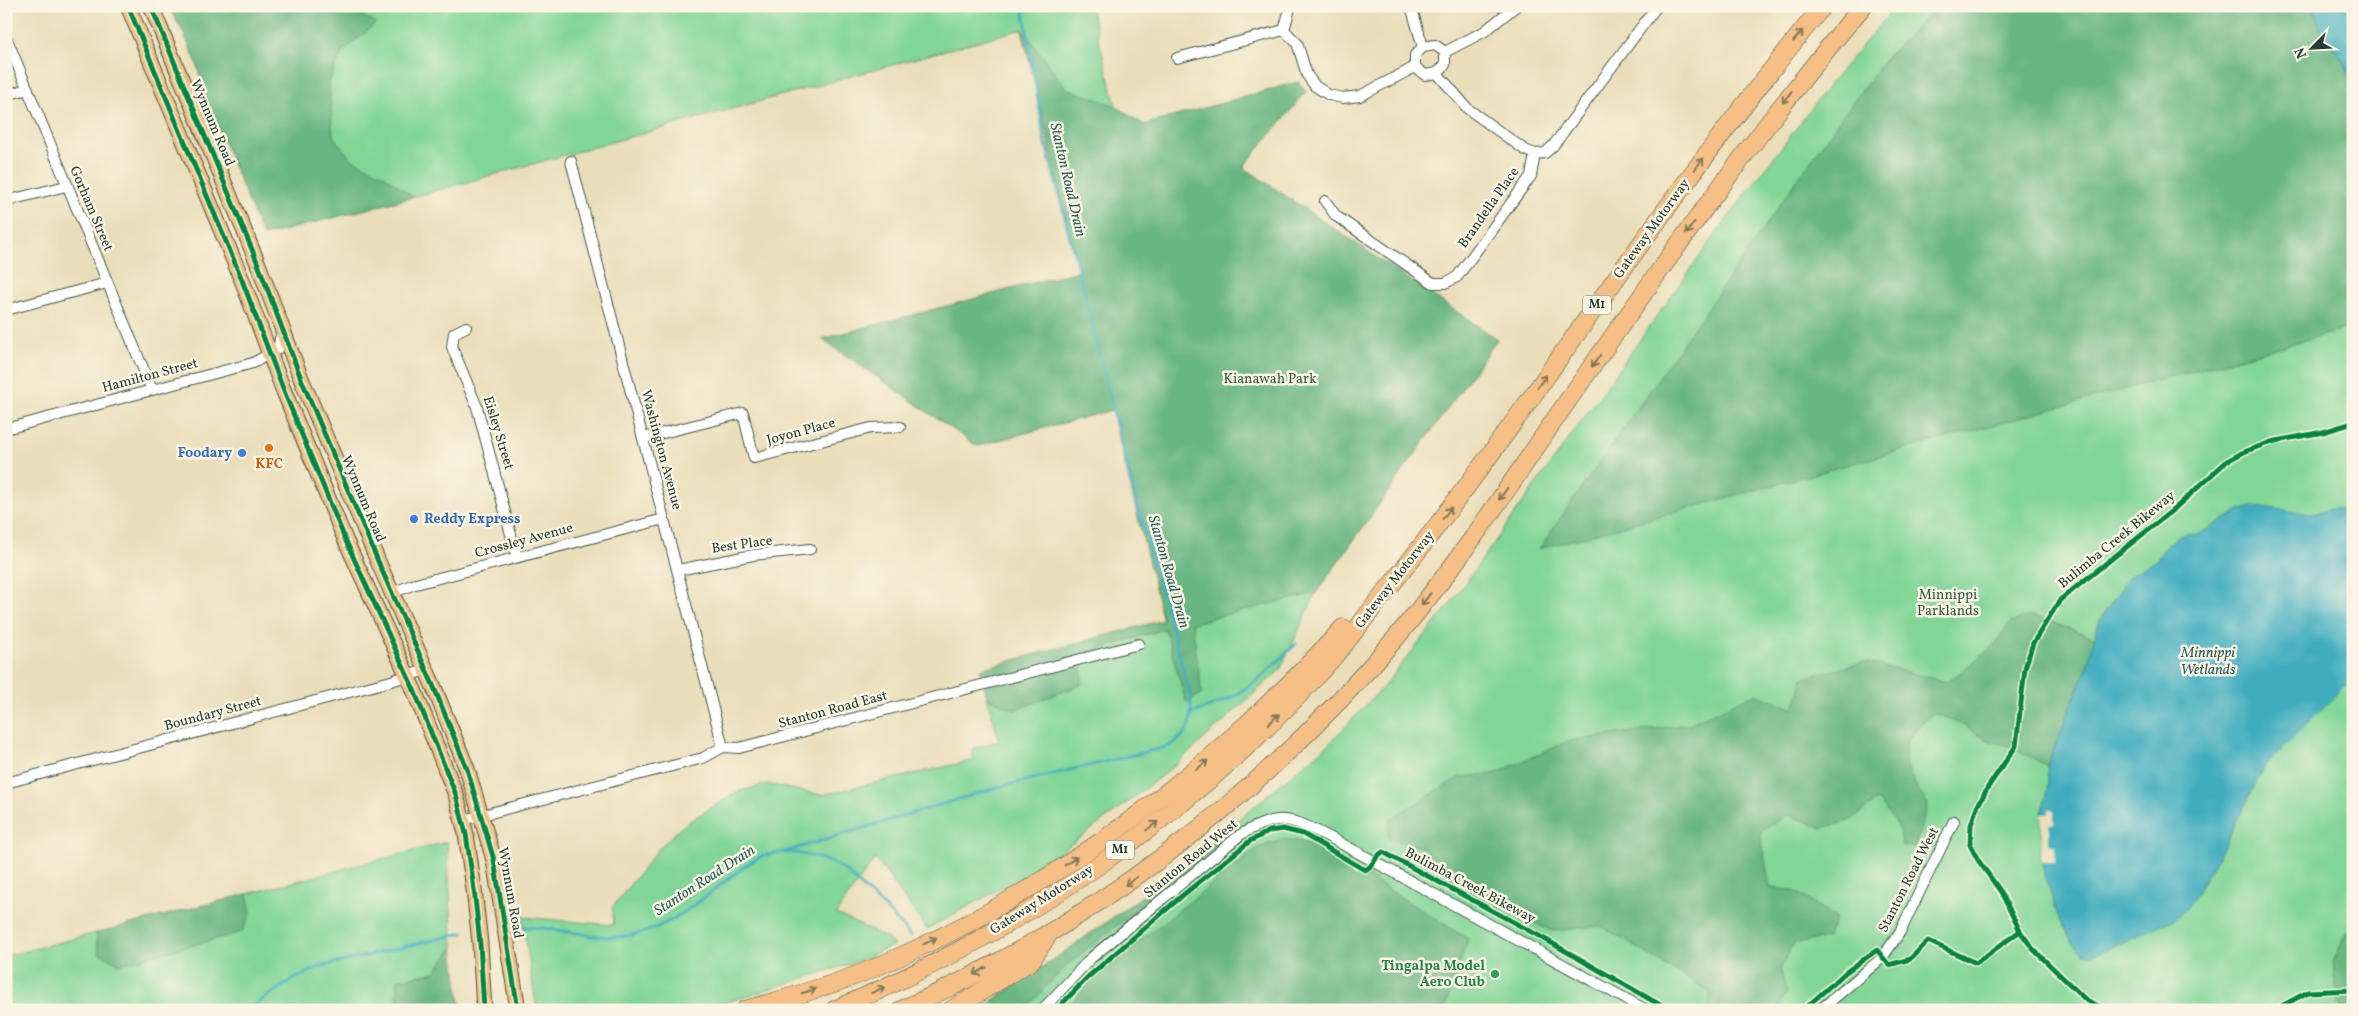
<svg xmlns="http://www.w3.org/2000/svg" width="2359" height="1016" font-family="Vollkorn,serif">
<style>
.green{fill:#81d597;stroke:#508966}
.forest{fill:#68b680;stroke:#447a5a}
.water{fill:#40adbf;stroke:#30757a}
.pier{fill:#eadeba}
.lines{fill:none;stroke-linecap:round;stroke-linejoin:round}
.stream{stroke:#40adbf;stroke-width:3}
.street-casing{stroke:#3d5548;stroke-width:12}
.primary-casing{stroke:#3d5548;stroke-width:17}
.highway-casing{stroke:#3d5548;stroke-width:19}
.street{stroke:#fff;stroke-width:10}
.primary{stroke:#f5bf86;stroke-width:15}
.highway{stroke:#f5bf86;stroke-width:18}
.cycleway-casing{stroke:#fcf5e5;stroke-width:8}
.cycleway{stroke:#00873e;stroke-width:5}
.oneway{stroke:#7f7859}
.food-dot{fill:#e8710a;stroke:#fcf5e5;stroke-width:2}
.shop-dot{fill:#3f7fe0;stroke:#fcf5e5;stroke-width:2}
.leisure-dot{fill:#2e9e5b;stroke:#fcf5e5;stroke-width:2}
.labels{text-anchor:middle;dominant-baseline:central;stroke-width:5;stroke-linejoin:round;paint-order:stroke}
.shield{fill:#fcf5e5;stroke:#617469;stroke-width:1}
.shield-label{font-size:12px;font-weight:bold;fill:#1f3d34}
.street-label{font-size:14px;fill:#1f3d34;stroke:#fcf5e5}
.park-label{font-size:14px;fill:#335b48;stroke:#fcf5e5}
.shop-label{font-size:14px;font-weight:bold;fill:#366cbe;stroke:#fcf5e5;text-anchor:end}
.food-label{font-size:14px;font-weight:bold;fill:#c56008;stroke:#fcf5e5}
.leisure-label{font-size:14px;font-weight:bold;fill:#27864d;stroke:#fcf5e5;text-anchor:end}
.water-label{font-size:15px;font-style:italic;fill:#295f5e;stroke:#fcf5e5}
</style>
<rect width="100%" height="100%" fill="#fcf5e5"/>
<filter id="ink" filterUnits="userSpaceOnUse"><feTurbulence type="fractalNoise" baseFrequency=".02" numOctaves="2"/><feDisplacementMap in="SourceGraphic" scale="10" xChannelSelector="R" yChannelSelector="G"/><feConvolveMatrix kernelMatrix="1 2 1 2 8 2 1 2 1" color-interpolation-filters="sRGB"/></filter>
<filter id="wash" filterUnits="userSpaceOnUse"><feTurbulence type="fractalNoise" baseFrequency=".0096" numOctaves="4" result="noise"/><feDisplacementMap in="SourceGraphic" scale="20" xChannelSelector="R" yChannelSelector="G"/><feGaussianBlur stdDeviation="1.12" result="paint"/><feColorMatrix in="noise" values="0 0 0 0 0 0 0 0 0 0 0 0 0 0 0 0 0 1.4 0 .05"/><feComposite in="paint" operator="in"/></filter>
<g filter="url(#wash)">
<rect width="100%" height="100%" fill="#eadeba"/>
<!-- green -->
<g class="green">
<path d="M168,6H1090L1116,106L1144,125L1298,82L1306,92L1243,167L1497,339L1316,593L1280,670L1174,766L1115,812L1040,867L927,929L875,858L836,914L887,938L894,945L859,961L702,1010H537L522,917L614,925L612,908L660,847L685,824L737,792L767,784L822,795L974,760L972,749L999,741L987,697L1015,710L1082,654L1165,629L1112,410L977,446L822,339L1079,271L1022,29L413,197L263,236L203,92L197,63L182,30Z"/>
<path d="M1896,6H2353V1010H977L1038,971L1169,877L1329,744L1385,685L1448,607L1721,227L1829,85Z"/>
<path d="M447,842L453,948L435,972L398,980L397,1010H6V956L96,933L99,953L251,913L247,894Z"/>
</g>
<!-- forest -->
<g class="forest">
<path d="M168,6H343L376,23L342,52L329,82L333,136L351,159L384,175L413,197L263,236L203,92L197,63L182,30Z"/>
<path d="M1938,6H2313L2322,35L2343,60L2353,89V327L1539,549L1838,122L1888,56Z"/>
<path d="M1022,29L1066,88L1116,106L1144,125L1298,82L1306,92L1243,167L1497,339L1316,593L1192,623L1202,694L1186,702L1165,629L1082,654V684L1015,710L987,697L980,669L1163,620L1112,410L977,446L822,339L1079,271Z"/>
<path d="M2032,615L2096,638L2086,670L2047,766L2010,746L1989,741L1960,723L1933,713C1926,720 1913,730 1909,739C1897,761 1916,787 1928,804L1915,847L1902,846L1899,827L1878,800L1851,820L1822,828L1788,815L1760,832L1770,888L1793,890L1836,918L1827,938L1794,943L1780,969L1787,993L1776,1010H1709L1710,992L1601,926L1552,931L1486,900L1445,874L1424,848L1388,839L1390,819L1460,777L1494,774L1569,741L1689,724L1755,694L1794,709L1803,678L1864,662L1948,682L1992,647L2010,623Z"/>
<path d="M1284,839L1312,842L1468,939L1444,1010H1064L1102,971L1258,848Z"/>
<path d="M1216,840L1219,844L1066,966L1024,1010H1008L992,1001C1069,950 1144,897 1216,840Z"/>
<path d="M247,894L251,913L242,932L120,964L99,953L96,933Z"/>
<path d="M2353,920V1010H2343L2337,998L2333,962Z"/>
<path d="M453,948L461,1010H397L398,980L435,972Z"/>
</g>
<!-- water -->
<g class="water">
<path d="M2313,6H2351L2353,11V89L2343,60L2322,36Z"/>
<path d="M2255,506L2313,514L2332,509L2353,508V678L2265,766L2221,852L2189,906L2174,919L2101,952L2090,956L2084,954L2073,943L2057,914L2041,862L2042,814L2048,785L2047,766L2086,670L2099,621L2130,575L2156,561L2164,548L2180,535L2189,532L2194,534L2200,533L2239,511Z"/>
</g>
<!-- pier -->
<path class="pier" d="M2049,809L2054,810V824H2049V845H2055V862H2041L2042,814H2048Z"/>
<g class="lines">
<!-- stream -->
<g class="stream">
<path d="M1191,714L1233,697L1260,678L1296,644"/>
<path d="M784,852L999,787L1167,747C1192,733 1191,725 1191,698L1129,474L1088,307L1044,137L1023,6"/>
<path d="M522,927C563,926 600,945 641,933C685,920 716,885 753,861C778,845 819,854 843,869C849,873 854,880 860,885C878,901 895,916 910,936"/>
<path d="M248,1010L290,981L319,967L463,933"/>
</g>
</g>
</g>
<g filter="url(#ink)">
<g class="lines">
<defs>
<g id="street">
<path d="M1288,6L1289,12L1284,30L1297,43L1307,75L1315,86L1329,95L1343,98L1360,96L1415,67"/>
<path d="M1411,6L1423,47"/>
<path d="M6,37L152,390"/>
<path d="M1435,45L1445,52V65L1437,73L1425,75L1415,67V55L1423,47Z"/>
<path d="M1445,52L1485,31L1516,6"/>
<path d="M1177,58L1284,30"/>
<path d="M1437,73L1468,109L1525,150L1535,154"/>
<path d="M6,95L28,89"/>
<path d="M571,161L723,747"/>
<path d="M6,201L66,186"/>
<path d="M1325,201L1336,216L1433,283H1445L1457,277L1531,176L1535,154L1545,153L1553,146L1657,6"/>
<path d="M6,310L107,283"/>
<path d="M466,327L454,333L452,347L477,407L517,557"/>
<path d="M6,429L253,363L278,349L282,329"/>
<path d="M643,438L743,413L754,458L871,428L900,427"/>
<path d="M678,570L753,555L810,549"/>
<path d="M392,593L412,585L664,519"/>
<path d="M6,783L391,681L426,670"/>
<path d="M463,820L703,758L723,747L739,748L1139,644"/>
<path d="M1042,1010L1091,958L1240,835C1281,810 1293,819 1333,839L1646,1010"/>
<path d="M1820,1010L1882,958L1900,932L1954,821"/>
</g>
<g id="primary">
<path d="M128,6L242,280L283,389L345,539L414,690L456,795L466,834L474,889L480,943L484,1010"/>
<path d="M151,6L258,264L300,376L380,566L433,685L467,769L494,860L518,1010"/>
</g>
<g id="highway">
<path d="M745,1010C783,999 821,989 857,975C1043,900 1208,775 1343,628"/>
<path d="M834,1010C1021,931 1195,814 1330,661C1349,640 1366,616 1384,594C1435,530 1483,465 1531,398C1625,265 1719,132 1823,6"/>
<path d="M901,1010C1095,924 1264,794 1400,633C1459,562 1510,485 1562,409C1658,272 1754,134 1863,6"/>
<path d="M951,1010L1031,961L1048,935"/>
</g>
</defs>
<!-- street casing -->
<use href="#street" class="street-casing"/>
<!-- primary casing -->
<use href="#primary" class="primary-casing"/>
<!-- highway casing -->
<use href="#highway" class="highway-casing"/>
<!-- street -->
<use href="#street" class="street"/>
<!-- primary -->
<use href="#primary" class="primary"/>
<!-- highway -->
<use href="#highway" class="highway"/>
<defs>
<g id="cycleway">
<path d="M128,6L242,280L283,389L345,539L414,690L456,795L466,834L474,889L480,943L484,1010"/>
<path d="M151,6L258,264L300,376L380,566L433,685L467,769L494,860L518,1010"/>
<path d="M1056,1010L1088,977L1183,895L1250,841L1270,831L1283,829L1303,834L1365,870C1374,867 1374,856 1383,852L1541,937L1669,1010"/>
<path d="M1803,1010L1846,972L1877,950L1889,965L1910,959L1928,941L1976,963L2020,931"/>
<path d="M2108,1010L2087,1001L2033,949L2020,931L2001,892L1978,860L1970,845L1971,825L1976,809L1988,787L2016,746L2025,668L2033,643L2060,600L2173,510L2227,461L2244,452L2271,442L2323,432L2353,423"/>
<path d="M2274,1010L2308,992L2353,990"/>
</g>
</defs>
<!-- cycleway casing -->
<use href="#cycleway" class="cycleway-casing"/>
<!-- cycleway -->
<use href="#cycleway" class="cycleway"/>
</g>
<!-- one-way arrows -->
<defs><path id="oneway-shaft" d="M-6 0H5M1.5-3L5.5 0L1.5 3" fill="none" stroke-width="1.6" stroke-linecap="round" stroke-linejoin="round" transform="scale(1.25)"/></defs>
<g class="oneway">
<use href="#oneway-shaft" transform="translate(1798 36) rotate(-51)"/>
<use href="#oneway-shaft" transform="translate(1787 97) rotate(128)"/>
<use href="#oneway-shaft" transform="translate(1699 164) rotate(-53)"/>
<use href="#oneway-shaft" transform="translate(1690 228) rotate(126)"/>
<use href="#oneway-shaft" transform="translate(1596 361) rotate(125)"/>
<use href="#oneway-shaft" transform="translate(1542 381) rotate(-54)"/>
<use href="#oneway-shaft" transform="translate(1503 494) rotate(125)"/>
<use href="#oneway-shaft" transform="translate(1447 513) rotate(-53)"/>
<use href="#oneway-shaft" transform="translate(1426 599) rotate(128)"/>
<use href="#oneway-shaft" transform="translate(1274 719) rotate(-45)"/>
<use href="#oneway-shaft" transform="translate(1202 765) rotate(-39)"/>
<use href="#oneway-shaft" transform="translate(1152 826) rotate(-37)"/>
<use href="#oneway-shaft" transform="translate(1071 861) rotate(-33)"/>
<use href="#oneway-shaft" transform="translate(1131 881) rotate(145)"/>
<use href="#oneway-shaft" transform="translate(930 941) rotate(-26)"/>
<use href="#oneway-shaft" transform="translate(980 971) rotate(151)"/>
<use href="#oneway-shaft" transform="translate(878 990) rotate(-24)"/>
<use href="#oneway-shaft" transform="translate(809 991) rotate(-17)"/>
</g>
</g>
<!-- markers -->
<circle class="food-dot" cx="269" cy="448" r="5"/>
<g class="shop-dot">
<circle cx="242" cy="453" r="5"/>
<circle cx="414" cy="519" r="5"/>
</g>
<circle class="leisure-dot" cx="1495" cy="974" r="5"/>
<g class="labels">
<!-- shield labels -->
<g class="shield">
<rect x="1583" y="295.5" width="28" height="19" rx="4"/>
<rect x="1106" y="840.5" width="28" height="19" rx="4"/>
</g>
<g class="shield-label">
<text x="1597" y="305">M1</text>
<text x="1120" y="850">M1</text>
</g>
<!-- street labels -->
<g class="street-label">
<text transform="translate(212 123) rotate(67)">Wynnum Road</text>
<text transform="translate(1489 208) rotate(-55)">Brandella Place</text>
<text transform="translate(91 209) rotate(67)">Gorham Street</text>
<text transform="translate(1652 229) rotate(-54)">Gateway Motorway</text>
<text transform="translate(150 376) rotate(-15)">Hamilton Street</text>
<text transform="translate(801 432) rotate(-15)">Joyon Place</text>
<text transform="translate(498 433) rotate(73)">Eisley Street</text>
<text transform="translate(661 450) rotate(75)">Washington Avenue</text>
<text transform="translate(363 499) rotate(67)">Wynnum Road</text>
<text transform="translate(2117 540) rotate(-39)">Bulimba Creek Bikeway</text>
<text transform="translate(524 541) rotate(-15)">Crossley Avenue</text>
<text transform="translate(742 545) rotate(-8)">Best Place</text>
<text transform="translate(1395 580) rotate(-52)">Gateway Motorway</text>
<text transform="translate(833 710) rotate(-15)">Stanton Road East</text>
<text transform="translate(213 714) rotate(-15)">Boundary Street</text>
<text transform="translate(1191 859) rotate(-39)">Stanton Road West</text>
<text transform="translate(1909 880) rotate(-63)">Stanton Road West</text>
<text transform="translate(1470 886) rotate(28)">Bulimba Creek Bikeway</text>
<text transform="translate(510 893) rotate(80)">Wynnum Road</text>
<text transform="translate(1042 900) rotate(-32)">Gateway Motorway</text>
</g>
<!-- park labels -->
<g class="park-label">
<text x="1270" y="379">Kianawah Park</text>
<text x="1948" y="595">Minnippi<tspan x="1948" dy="16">Parklands</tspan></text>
</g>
<!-- shop labels -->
<g class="shop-label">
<text x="232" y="453">Foodary</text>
<text x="424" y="519" text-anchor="start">Reddy Express</text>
</g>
<!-- food labels -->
<g class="food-label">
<text x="269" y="464">KFC</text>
</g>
<!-- leisure labels -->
<g class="leisure-label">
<text x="1485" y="966">Tingalpa Model<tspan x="1485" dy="16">Aero Club</tspan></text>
</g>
<!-- water labels -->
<g class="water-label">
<text transform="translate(1067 180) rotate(77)">Stanton Road Drain</text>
<text transform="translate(1168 572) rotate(74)">Stanton Road Drain</text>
<text x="2208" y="653">Minnippi<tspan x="2208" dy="17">Wetlands</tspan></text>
<text transform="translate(705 881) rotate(-33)">Stanton Road Drain</text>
</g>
</g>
<!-- margin -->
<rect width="2359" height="1016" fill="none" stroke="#fcf5e5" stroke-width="25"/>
<!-- north arrow -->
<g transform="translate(2312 48) rotate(246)" stroke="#fcf5e5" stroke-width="4" paint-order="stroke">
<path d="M0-4L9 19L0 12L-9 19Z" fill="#1f3d34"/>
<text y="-8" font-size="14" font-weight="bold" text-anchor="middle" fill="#1f3d34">N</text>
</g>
</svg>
